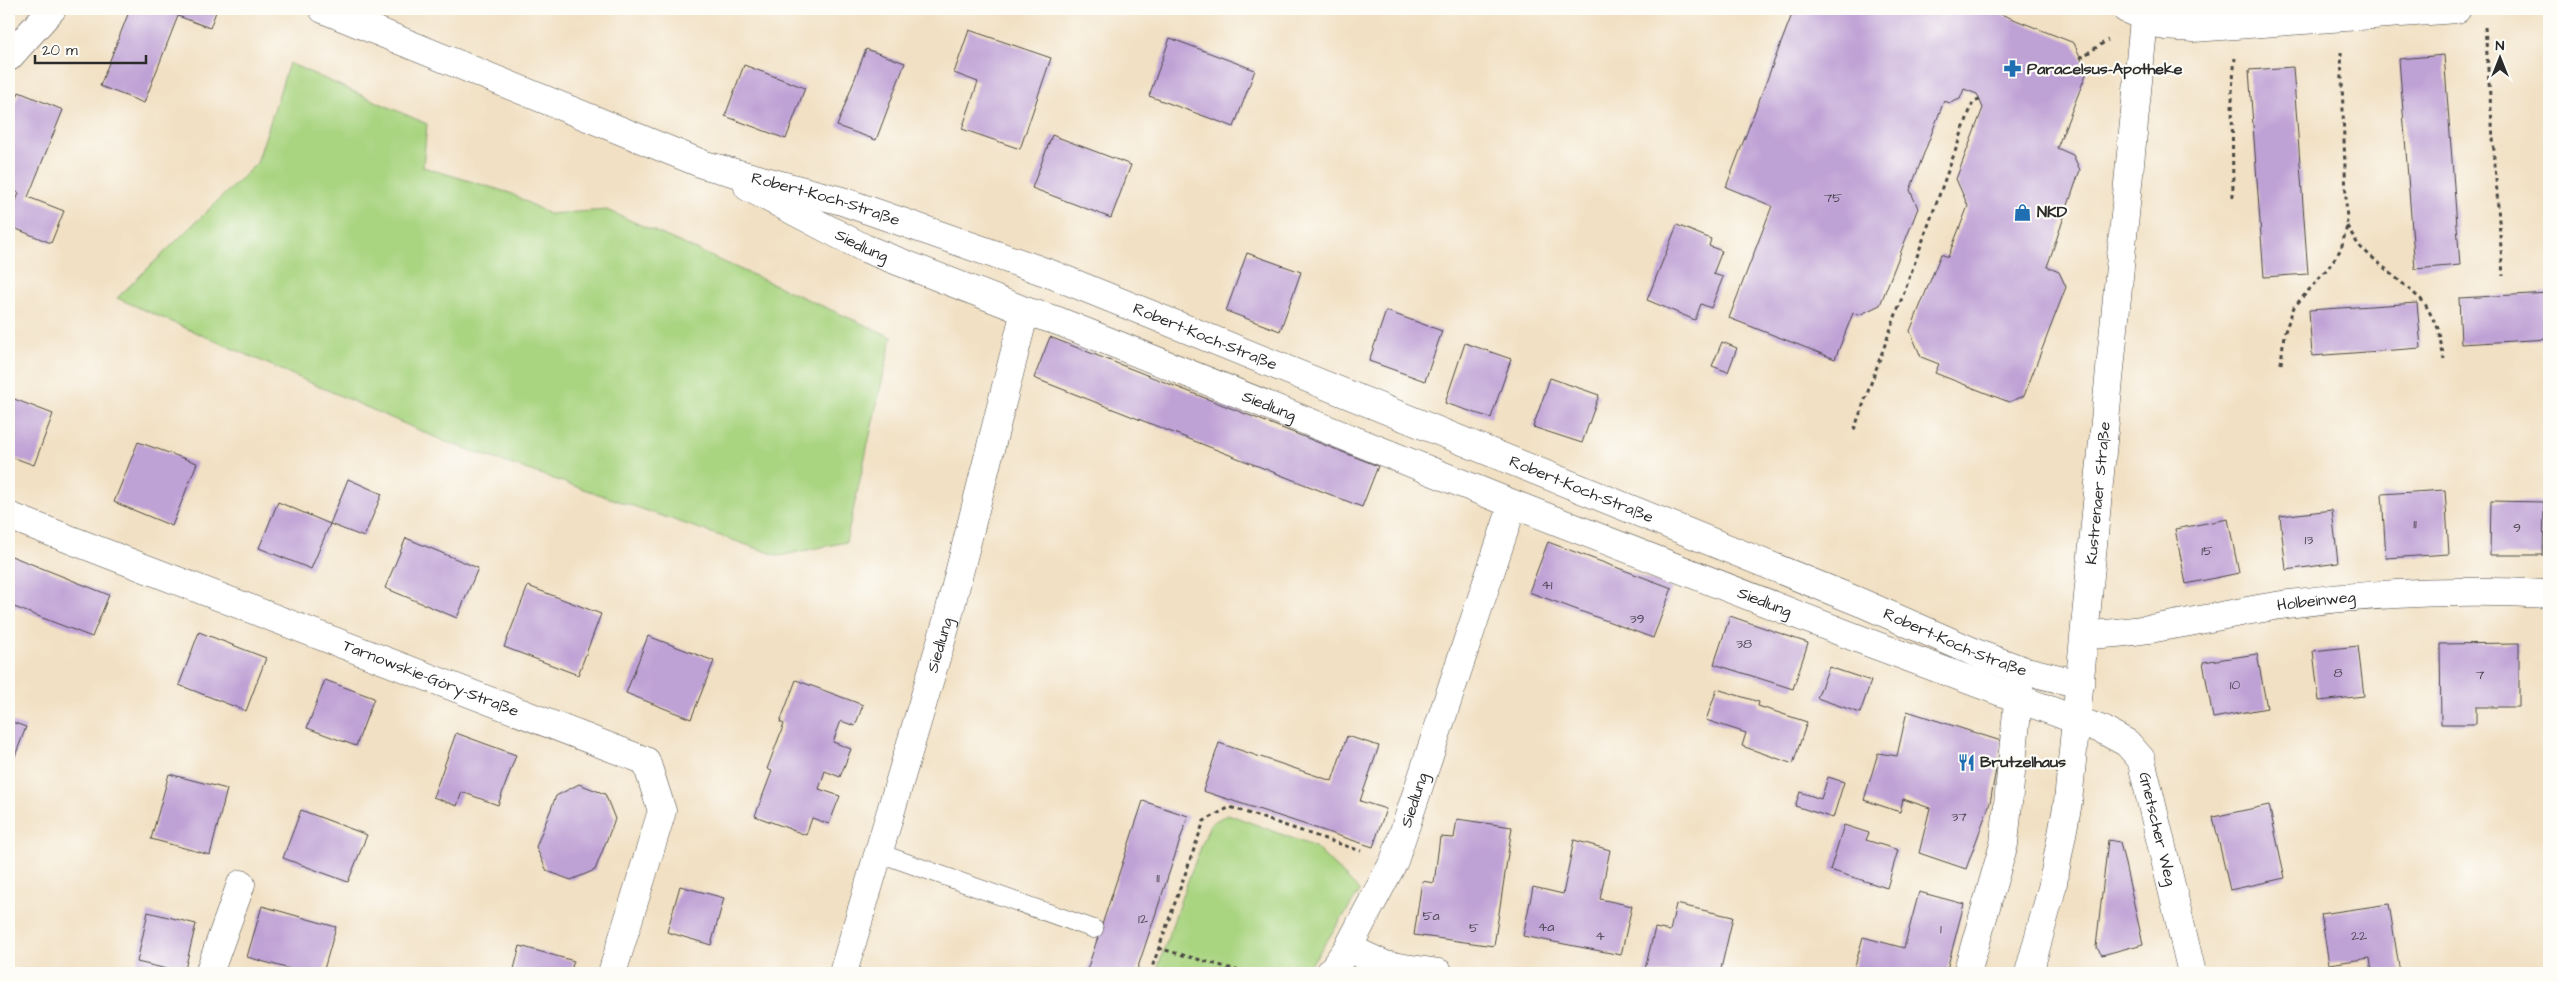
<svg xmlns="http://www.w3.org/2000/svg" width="2558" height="982" font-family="'Architects Daughter',sans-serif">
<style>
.green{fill:#a9d480;stroke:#6a8056}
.building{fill:#bfa2d5}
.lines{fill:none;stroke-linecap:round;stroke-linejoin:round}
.service-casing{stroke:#494642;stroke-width:19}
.minor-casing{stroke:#494642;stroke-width:29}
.tertiary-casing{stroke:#494642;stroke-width:29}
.path{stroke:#494642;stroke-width:3;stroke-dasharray:4 4;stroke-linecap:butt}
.service{stroke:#fff;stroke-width:18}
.minor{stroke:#fff;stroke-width:28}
.tertiary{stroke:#fff;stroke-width:28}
.labels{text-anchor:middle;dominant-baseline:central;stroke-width:4.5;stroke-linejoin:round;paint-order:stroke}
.number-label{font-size:14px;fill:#504956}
.poi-label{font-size:16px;font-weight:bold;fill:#2b2b2b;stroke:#fdfcf7;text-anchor:start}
.street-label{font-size:16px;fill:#2b2b2b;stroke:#fdfcf7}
</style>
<rect width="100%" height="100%" fill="#fdfcf7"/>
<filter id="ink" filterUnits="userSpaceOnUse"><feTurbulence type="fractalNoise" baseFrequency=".02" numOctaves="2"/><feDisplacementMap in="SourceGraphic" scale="10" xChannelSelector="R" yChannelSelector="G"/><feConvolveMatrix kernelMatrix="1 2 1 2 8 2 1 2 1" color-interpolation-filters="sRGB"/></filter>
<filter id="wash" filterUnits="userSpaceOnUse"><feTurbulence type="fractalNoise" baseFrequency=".0096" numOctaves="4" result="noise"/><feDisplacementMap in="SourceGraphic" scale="20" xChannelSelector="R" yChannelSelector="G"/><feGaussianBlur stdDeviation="1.12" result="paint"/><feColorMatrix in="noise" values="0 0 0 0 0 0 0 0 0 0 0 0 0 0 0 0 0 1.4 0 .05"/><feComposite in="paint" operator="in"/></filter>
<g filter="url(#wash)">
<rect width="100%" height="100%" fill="#f1e0c3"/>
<!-- green -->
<g class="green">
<path d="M289,63L427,124L423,167L510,193L549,214L607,210L892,337L846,542L779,556L446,442L117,298L257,163Z"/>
<path d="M1228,814L1315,847L1360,891L1312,963L1308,973H1156L1182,896L1210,824Z"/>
</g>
<g id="blocks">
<!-- building -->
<g class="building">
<path d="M130,9H160L173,13L175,9H217L210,28L178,16L144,103L100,86Z"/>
<path d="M1794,9H1988L2074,43L2087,72L2057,148L2073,155L2080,170L2047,267L2059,272L2066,287L2024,396L2009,402L1935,373L1939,364L1921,357L1910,331L1941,254L1948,257L1968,206L1956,179L1983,108L1977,94L1964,89L1960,99L1950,103L1944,101L1910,190L1918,208L1880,305L1859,315L1853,313L1835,359L1729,318L1772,206L1726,187Z"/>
<path d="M969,30L1051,58L1020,149L962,129L978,82L954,73Z"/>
<path d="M1170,38L1255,70L1234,127L1149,96Z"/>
<path d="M866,49L905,63L876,140L837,126Z"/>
<path d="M2444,55L2460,265L2415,269L2399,59Z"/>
<path d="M744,65L805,88L786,139L725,116Z"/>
<path d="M2293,67L2308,274L2264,277L2249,70Z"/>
<path d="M19,92L63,110L28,197L64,211L51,243L9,226V219L19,193L9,189V118Z"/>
<path d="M1052,135L1131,165L1111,218L1032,188Z"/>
<path d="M1677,225L1711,239L1709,246L1722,251L1713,274L1723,277L1711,308L1701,304L1695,320L1647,300Z"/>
<path d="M1247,253L1301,272L1280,331L1226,311Z"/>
<path d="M2549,293V339L2461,344L2459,298Z"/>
<path d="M2417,303L2421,348L2312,356L2309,310Z"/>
<path d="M1386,311L1442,331L1425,381L1369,361Z"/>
<path d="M1050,337L1378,466L1362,507L1034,378Z"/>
<path d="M1722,342L1737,348L1728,372L1712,366Z"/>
<path d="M1465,343L1511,359L1491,418L1445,403Z"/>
<path d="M1550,378L1599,395L1582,443L1533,427Z"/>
<path d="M9,397L53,414L34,465L9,456Z"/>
<path d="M138,442L197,463L172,526L114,502Z"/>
<path d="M348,479L382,494L364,537L330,524L311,569L259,548L278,502L330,524Z"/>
<path d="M2445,490L2449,554L2386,558L2382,494Z"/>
<path d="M2491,501L2544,502L2543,555H2490Z"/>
<path d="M2332,510L2338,563L2286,570L2280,516Z"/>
<path d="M2228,519L2239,573L2186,584L2175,529Z"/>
<path d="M406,538L478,568L457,618L385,588Z"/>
<path d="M1548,542L1672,588L1653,638L1529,592Z"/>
<path d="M9,555L109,595L92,637L9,605Z"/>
<path d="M528,586L601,614L578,675L504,647Z"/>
<path d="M1730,616L1808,643L1793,689L1714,664Z"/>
<path d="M199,632L266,658L246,711L179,685Z"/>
<path d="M648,636L714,661L691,719L626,693Z"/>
<path d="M2519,643V707H2476V724H2441L2440,644Z"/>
<path d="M2358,646L2364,696L2319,701L2313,651Z"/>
<path d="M2257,654L2267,708L2213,718L2203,662Z"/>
<path d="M1829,667L1871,681L1860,713L1817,698Z"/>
<path d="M325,680L374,698L356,746L307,728Z"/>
<path d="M796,680L863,705L855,726L841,721L833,742L851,749L840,777L825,771L819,789L840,796L829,824L812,818L806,835L755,816L772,771L767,769L784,724L780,722Z"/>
<path d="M1717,689L1759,702L1758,706L1807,722L1793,764L1742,746L1746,733L1706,720Z"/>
<path d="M1907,711L2001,741L1990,803L1966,869L1919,853L1930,808L1903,799L1900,812L1864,800L1878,753L1897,756Z"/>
<path d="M9,721L26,727L9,772Z"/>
<path d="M456,733L516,755L498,805L462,792L457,806L433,797Z"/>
<path d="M1347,736L1379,746L1360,801L1386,809L1373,847L1203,791L1219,743L1332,781Z"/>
<path d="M169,774L227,789L210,855L151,839Z"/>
<path d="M1828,777L1844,782L1833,818L1795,806L1800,792L1821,799Z"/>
<path d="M579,784L605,794L615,819L595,870L571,880L547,871L536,847L556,796Z"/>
<path d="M1143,801L1188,816L1136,973H1086Z"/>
<path d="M2269,805L2285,878L2230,890L2213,817Z"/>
<path d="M301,810L367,835L348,882L283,858Z"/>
<path d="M1457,819L1512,827L1494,946L1414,935L1422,881L1434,883L1440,837L1454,838Z"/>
<path d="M1844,825L1869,833L1866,840L1898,850L1887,888L1830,870Z"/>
<path d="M1574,840L1610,850L1600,899L1632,906L1621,955L1523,936L1533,887L1563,894Z"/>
<path d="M2108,840L2120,842L2143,944L2102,955L2096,947Z"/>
<path d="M680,886L724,898L711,945L667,932Z"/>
<path d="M1919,892L1964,904L1946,973H1853L1863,937L1904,948Z"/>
<path d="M1676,904L1733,917L1720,973H1644L1655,928L1670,931Z"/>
<path d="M2389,904L2400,973H2372L2370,958L2329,964L2321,914Z"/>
<path d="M262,906L336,927L323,973H304L247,957Z"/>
<path d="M148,912L196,924L184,973L137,962Z"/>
<path d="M520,946L574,961L570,973H513Z"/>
</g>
</g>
</g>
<g filter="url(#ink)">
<use href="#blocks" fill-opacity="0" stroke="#494642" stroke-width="1"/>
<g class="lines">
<defs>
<path id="service" d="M879,853L1094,929"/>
<g id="minor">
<path id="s1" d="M323,9L705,165L842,201L1051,274L1862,603L1983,656L2022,670L2080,684"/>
<path d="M2126,9L2165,26L2194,28L2457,9"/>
<path d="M9,57L52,9"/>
<path id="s2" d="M748,187L864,248L1025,311L1058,321L1513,504L1867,642L2103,730L2127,743L2141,759L2192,973"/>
<path id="s3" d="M9,516L646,761L662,811L612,973"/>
<path id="s4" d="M2085,635C2155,633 2219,614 2288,604C2374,593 2463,589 2549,594"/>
<path d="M209,973L241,884"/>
<path id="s5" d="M843,973L947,621L1025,311"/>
<path d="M1330,973L1348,948"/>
<path id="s6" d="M1439,973L1385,965L1348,948L1394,861L1513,504"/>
<path d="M1967,973L2004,844L2020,681"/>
</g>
<g id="tertiary">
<path id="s7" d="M2029,973L2052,888L2068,802L2145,9"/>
</g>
</defs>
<!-- service casing -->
<use href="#service" class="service-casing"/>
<!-- minor casing -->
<use href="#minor" class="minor-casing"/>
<!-- tertiary casing -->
<use href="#tertiary" class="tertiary-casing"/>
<!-- path -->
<g class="path">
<path d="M2485,27L2503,276"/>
<path d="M2080,58L2108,40"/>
<path d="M2233,197L2232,89L2235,58"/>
<path d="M2347,226L2359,246L2424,302L2438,328L2444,359"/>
<path d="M2281,364L2284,334L2294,307L2328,268L2341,249L2347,226L2341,52"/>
<path d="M1854,430L1973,102L1980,100"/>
<path d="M1158,948L1247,973"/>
<path d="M1150,973L1204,821L1230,807L1361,851"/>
</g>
<!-- service -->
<use href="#service" class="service"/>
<!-- minor -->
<use href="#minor" class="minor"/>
<!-- tertiary -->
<use href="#tertiary" class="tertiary"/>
</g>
</g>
<!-- icons -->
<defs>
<symbol id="pharmacy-bare" viewBox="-9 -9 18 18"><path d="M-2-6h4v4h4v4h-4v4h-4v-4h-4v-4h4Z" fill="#1f6fb2" stroke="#fdfcf7" stroke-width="2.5" paint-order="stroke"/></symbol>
<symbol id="shop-bare" viewBox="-9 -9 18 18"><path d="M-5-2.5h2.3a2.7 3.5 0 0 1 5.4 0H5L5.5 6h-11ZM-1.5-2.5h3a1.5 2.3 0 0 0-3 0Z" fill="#1f6fb2" stroke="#fdfcf7" stroke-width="2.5" paint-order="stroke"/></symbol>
<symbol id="restaurant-bare" viewBox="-9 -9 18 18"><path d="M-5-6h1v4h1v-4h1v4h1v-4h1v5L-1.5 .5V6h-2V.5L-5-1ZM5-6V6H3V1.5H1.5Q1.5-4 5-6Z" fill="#1f6fb2" stroke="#fdfcf7" stroke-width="2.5" paint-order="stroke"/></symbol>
</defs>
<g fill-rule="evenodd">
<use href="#pharmacy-bare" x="2000" y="56" width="25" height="25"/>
<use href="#shop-bare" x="2010" y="200" width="25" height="25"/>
<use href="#restaurant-bare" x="1954" y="750" width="25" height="25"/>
</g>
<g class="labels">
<!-- number labels -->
<g class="number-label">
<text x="1833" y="198">75</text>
<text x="2415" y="524">11</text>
<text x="2517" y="528">9</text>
<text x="2309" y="540">13</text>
<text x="2207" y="551">15</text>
<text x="1547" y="585">41</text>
<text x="1637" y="619">39</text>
<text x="1744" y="644">38</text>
<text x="2338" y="673">8</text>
<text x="2480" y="675">7</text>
<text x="2235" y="685">10</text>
<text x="1959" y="817">37</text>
<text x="1158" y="878">11</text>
<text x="1431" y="916">5a</text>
<text x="1143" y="919">12</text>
<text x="1546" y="927">4a</text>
<text x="1474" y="928">5</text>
<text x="1941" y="929">1</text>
<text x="1600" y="936">4</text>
<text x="2359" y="936">22</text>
</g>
<!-- poi labels -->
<g class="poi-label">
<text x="2027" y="69">Paracelsus-Apotheke</text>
<text x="2037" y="212">NKD</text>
<text x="1980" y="762">Brutzelhaus</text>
</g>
<!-- street labels -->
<g class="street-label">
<text stroke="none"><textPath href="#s1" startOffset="538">Robert-Koch-Straße</textPath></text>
<text stroke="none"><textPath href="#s2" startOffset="128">Siedlung</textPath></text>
<text stroke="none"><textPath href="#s1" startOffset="942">Robert-Koch-Straße</textPath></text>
<text stroke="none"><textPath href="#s2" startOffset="566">Siedlung</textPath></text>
<text stroke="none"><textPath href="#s1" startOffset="1348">Robert-Koch-Straße</textPath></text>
<text stroke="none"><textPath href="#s7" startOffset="486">Kustrenaer Straße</textPath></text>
<text stroke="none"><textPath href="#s2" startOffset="1099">Siedlung</textPath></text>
<text stroke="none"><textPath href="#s4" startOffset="234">Holbeinweg</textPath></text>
<text stroke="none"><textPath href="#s1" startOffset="1752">Robert-Koch-Straße</textPath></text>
<text stroke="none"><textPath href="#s5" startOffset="342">Siedlung</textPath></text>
<text stroke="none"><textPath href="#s3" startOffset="452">Tarnowskie-Góry-Straße</textPath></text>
<text stroke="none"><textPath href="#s6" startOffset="258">Siedlung</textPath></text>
<text stroke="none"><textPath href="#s2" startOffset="1581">Gnetscher Weg</textPath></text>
</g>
</g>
<!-- margin -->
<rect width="2558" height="982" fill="none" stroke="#fdfcf7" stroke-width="30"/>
<!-- north arrow -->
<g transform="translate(2500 58)" stroke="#fdfcf7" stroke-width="4" paint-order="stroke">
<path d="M0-4L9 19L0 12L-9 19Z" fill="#2b2b2b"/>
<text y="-8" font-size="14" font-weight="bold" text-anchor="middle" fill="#2b2b2b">N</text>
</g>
<!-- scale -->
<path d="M35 55v8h111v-8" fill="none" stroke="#2b2b2b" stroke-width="2.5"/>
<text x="42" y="55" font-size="15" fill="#2b2b2b" stroke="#fdfcf7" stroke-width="4" paint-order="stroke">20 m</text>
</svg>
